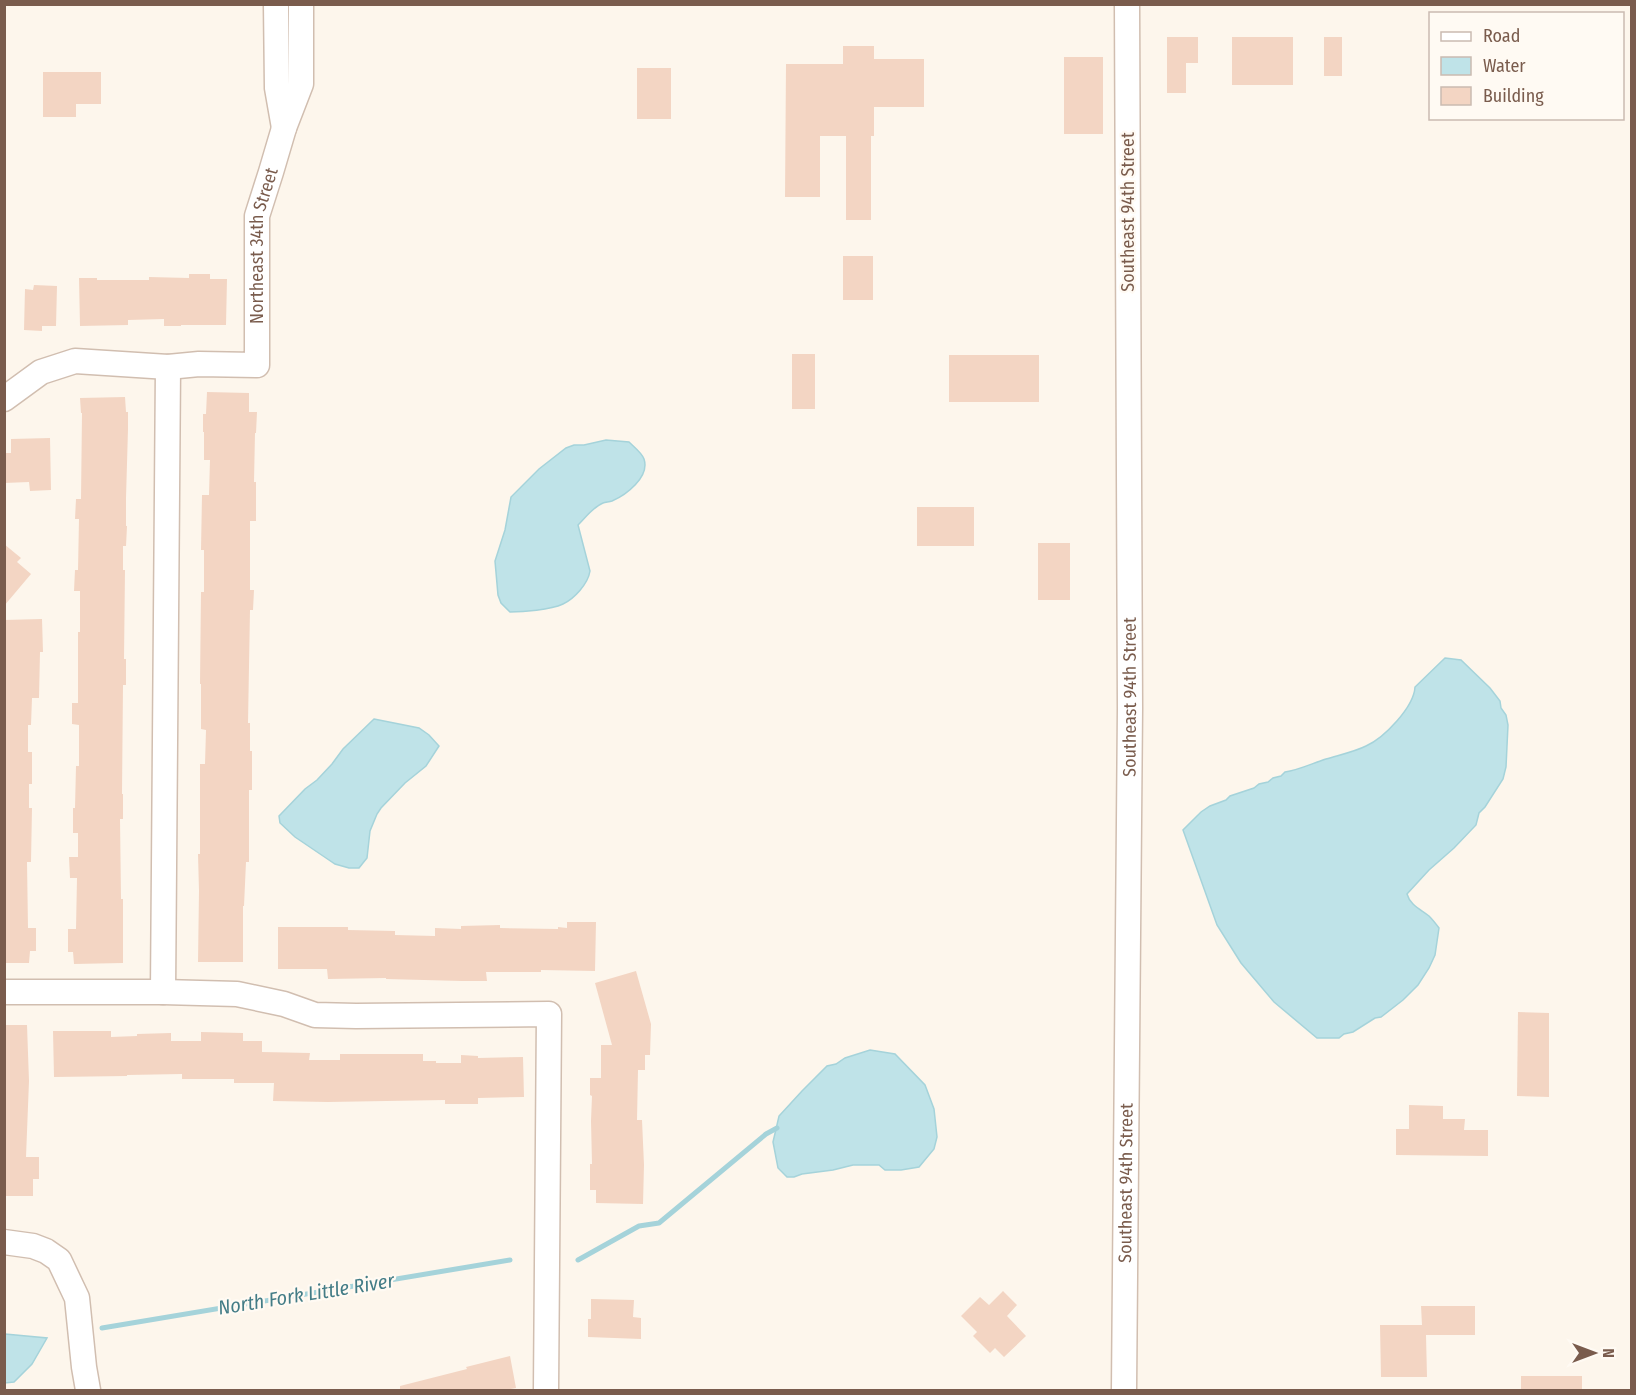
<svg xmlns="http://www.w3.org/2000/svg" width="1636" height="1395" font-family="'Fira Sans Condensed',sans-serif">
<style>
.water{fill:#bfe3e8;stroke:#a5d3da;stroke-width:1.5}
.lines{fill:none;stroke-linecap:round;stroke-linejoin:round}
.stream{stroke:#a5d3da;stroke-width:5}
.building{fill:#f3d5c3}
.minor-casing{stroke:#d1beb0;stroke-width:27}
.minor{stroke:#fff;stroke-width:24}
.labels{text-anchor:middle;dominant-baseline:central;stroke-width:4.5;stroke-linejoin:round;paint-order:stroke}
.street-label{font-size:18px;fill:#7a5c4d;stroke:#fffaf3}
.water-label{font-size:20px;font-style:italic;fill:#437c86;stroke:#fffaf3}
</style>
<rect width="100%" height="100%" fill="#fdf6ec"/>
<!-- water -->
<g class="water">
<path d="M606,440L629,442C634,447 642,453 644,459C650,477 626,495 612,501C609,502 605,502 603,503C593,507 585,518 578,525L590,571C588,584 574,599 563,604C550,610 523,612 510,612L501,603L498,595L495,561L505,530L511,497L539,469L566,448L574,445H584Z"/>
<path d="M1445,658L1461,660L1490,688L1500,701L1501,708L1506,715L1508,725L1506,767L1503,779L1485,807L1479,813L1476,825L1454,848L1429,870L1407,894C1410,905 1420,909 1429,916C1433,920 1436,924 1439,928L1435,955L1429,968L1418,985L1403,1000L1381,1017L1375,1018L1353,1032L1344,1034L1339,1038H1317L1274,1002L1241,963L1217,925L1183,830L1201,812L1210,806L1226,800L1230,796L1254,788L1259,784L1268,782L1273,778L1281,776L1285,772C1299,770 1313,763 1326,759C1339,755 1354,752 1366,746C1384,738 1414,707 1415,687Z"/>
<path d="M374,719L419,728L429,735L439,746L426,766L405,783L381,808L377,814L370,831L367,858L359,868H349L335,864L326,858L295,837L280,823L279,816L305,789L317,780L332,764L343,749Z"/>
<path d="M870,1050L895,1054L925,1085L934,1109L937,1137L934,1149L919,1167L901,1170H885L879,1165H853L833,1170L802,1174L794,1177H787L778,1168L773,1142L779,1116L802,1091L827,1066L836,1064L845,1058Z"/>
<path d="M5,1334L47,1338L32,1364L14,1382L5,1383Z"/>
</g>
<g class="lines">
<!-- stream -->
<g class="stream">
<path d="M578,1260L639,1226L659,1223L766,1134L777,1128"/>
<path d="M102,1328L510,1260"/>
</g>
</g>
<!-- building -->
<g class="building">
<path d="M1167,37H1198V63H1186V93H1167Z"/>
<rect x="1232" y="37" width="61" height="48"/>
<rect x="1324" y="37" width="18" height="39"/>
<path d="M843,46H874V59H924V107H874V136H871V220H846V136H820V197H785L786,64H843Z"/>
<rect x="1064" y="57" width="39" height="77"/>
<rect x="637" y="68" width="34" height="51"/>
<path d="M43,72H101V104H76V117H43Z"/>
<rect x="843" y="256" width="30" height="44"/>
<path d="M189,274H210V279H227L226,325H181V326H164V319L128,320V325L80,326L79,278H97V280H149V277L189,278Z"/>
<path d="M34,285L57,286L56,326H42V331L24,330L25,289L33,290Z"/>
<rect x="792" y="354" width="23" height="55"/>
<rect x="949" y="355" width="90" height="47"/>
<path d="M207,392L249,393V412H257L256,433H255L254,482H256V521H250V590H254L253,610H250L248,723H250V751H252V790H249V862H246L244,906H243V962H198L199,891L198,854H200V764H205L206,730L201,729V684H200L201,592H204V550H201L202,495H209L210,460H204V432H203V414H206Z"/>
<path d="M125,397L126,412H128V429L126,498V526H127L126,546H123V570H125L124,659H126V685H123L122,794H123V819H120L121,899H123V963L74,964L73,952H68V929H76L77,878H70L69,857H78V833H73V808H75L76,766H79V725L72,724V703H78V632H80V591H74L75,570H78L79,519H75L76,499H81L82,413H81L80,398Z"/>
<path d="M50,438L51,490L30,491L29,482L4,483V453H11V439Z"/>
<rect x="917" y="507" width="57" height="39"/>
<rect x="1038" y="543" width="32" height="57"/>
<path d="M4,544L21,558L17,562L31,574L4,606Z"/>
<path d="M42,619L43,652H40L39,698H32L31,725H28V752H32V784H29V808H32L31,862H27L28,928H36V951H30L29,963H4V620Z"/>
<path d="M567,922H596L595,971L541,970V972H486L487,981H462L386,979V978L328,979L327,969H278V927H348V930L395,931V935L435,936V928L461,929V926L500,925V928L558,929V927L567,928Z"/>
<path d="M636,971L651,1024L650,1055H645V1070H638L637,1120H642L644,1165L643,1204L596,1203V1190H590V1164H592L591,1121L592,1096L590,1095V1078H601V1045H612L595,983Z"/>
<path d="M1518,1012L1549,1013V1097L1517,1096Z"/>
<path d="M4,1025H27L29,1081L26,1157H39V1179H33V1196H4Z"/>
<path d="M53,1031H111V1037L137,1036V1034L171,1033V1041H201V1032L243,1033V1041H262V1052L310,1053L309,1060H340V1054H423V1061H436V1063H461V1055L478,1056V1058L523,1057L524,1097L478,1098V1104H445V1100L328,1102L273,1101L274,1083H234V1079H182V1074L127,1075V1076L54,1077Z"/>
<path d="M1409,1105L1443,1106V1119H1465L1464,1130H1488V1156L1396,1155V1129H1409Z"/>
<path d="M1003,1291L1017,1305L1007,1316L1026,1336L1004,1357L995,1348L990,1353L973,1336L977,1332L961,1316L980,1297L989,1305Z"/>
<path d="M591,1299L634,1300L633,1317L641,1318V1339L588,1337V1319H591Z"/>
<path d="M1421,1306H1475V1335H1426L1427,1377H1381L1380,1325H1422Z"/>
<path d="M510,1356L516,1388L506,1390H400V1386L467,1369L466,1367Z"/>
<rect x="1521" y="1376" width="61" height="14"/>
</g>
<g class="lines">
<defs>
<g id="minor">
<path d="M276,4L277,88L284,128"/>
<path id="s1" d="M4,399L41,372L75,361L168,367L199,364L257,365V216L271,172L284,128L301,84V4"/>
<path d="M4,992H163L237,994L284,1004L315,1015L356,1016L549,1014L546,1390"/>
<path d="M163,992L168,367"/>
<path d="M4,1242L33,1246L46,1251L59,1260L77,1298L84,1367L88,1390"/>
<path id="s2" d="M1124,1390L1130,708L1127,4"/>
</g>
</defs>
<!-- minor casing -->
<use href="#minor" class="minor-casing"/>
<!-- minor -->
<use href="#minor" class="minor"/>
</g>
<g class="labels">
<!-- street labels -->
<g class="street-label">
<text transform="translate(1128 212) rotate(-90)">Southeast 94th Street</text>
<text stroke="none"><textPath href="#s1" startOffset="384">Northeast 34th Street</textPath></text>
<text stroke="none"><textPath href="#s2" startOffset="693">Southeast 94th Street</textPath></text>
<text stroke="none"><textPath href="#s2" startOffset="207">Southeast 94th Street</textPath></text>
</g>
<!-- water labels -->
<g class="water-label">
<text transform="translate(306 1294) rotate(-9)">North Fork Little River</text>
</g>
</g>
<!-- border -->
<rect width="1636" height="1395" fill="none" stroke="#7a5c4d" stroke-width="12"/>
<!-- legend -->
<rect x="1429" y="12" width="195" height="108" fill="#fffaf3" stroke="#cabbb1" stroke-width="1.5"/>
<rect x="1441" y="32" width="30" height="9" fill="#ffffff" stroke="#cabbb1" stroke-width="1.5"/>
<text x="1483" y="42" font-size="18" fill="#7a5c4d">Road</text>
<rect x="1441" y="57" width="30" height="18" fill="#bfe3e8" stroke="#cabbb1" stroke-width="1.5"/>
<text x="1483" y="72" font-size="18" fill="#7a5c4d">Water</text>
<rect x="1441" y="87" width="30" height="18" fill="#f3d5c3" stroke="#cabbb1" stroke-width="1.5"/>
<text x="1483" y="102" font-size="18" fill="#7a5c4d">Building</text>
<!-- north arrow -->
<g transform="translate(1594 1353) rotate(90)" stroke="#fffaf3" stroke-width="4.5" paint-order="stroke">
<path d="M0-4.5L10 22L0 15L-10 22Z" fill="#7a5c4d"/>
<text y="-9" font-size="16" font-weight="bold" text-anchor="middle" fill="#7a5c4d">N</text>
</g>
</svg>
